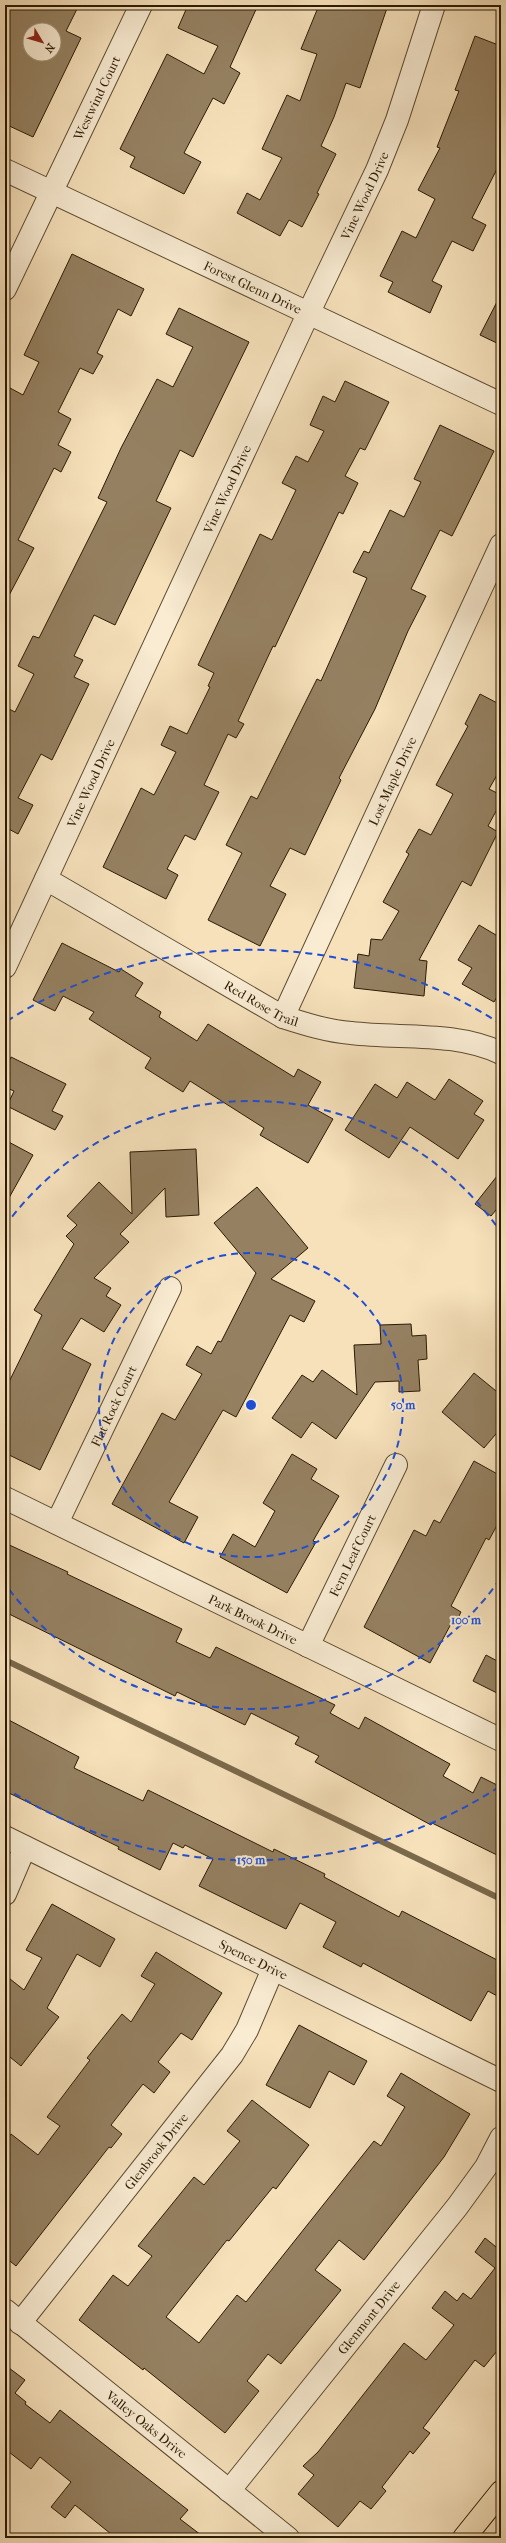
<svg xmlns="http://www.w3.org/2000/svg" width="506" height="2543" font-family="'IM FELL French Canon',serif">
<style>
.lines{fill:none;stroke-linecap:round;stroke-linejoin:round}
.stream{stroke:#7b694b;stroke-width:6}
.building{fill:#958162;stroke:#2b1a02;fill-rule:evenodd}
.street-casing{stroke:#5e4c30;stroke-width:24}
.primary-casing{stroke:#2b1a02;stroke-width:24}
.street{stroke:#f9ecd3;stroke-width:22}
.primary{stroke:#f6e1bb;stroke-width:22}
.ring{fill:none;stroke:#1d4ed8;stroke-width:2;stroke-dasharray:7 5}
.labels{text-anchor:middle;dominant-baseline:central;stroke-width:4;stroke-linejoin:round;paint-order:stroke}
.street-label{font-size:13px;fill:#2b1a02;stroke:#f9ecd3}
.centre{fill:#1d4ed8;stroke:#f9ecd3;stroke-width:2}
.ring-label{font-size:12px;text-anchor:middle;font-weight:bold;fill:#1d4ed8;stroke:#f9ecd3;stroke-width:4;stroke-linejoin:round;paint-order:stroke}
</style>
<rect width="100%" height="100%" fill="#f6e1bb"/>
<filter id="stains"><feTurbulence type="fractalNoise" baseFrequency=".005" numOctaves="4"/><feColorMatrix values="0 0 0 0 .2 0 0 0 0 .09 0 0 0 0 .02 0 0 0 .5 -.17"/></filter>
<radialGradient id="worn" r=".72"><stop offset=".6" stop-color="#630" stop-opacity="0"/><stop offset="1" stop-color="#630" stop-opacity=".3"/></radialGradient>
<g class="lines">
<!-- stream -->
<path class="stream" d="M5,1660L501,1899"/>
</g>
<!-- building -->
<g class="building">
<path d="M10,5H79L66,31L81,38L33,137L5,124V15ZM30,30H54V54H30Z"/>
<path d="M188,5H258L230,67L240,73L224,104L213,98L184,153L201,162L184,194L130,167L135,157L120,149L167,54L204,74L218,46L178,28Z"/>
<path d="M319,5H388L360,88L346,83L334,117L321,146L336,154L317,193L319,194L302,227L289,220L280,236L237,213L247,193L260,200L282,158L262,149L287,95L300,101L317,54L301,49Z"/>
<path d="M475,36L501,46V171L497,169L472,218L486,225L473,251L452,241L432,281L442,286L430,313L388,292L393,282L380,276L402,231L416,238L435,199L418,190L440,148L437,147L459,91L455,90Z"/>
<path d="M72,254L144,289L131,316L118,309L97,353L103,356L93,374L80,368L58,412L71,419L58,445L71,452L61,472L54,468L18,540L34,548L5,603V398L10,388L23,395L39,362L24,355Z"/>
<path d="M501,294V345L480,335Z"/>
<path d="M179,308L249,342L193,457L180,450L156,501L171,508L115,625L94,615L74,656L83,660L74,677L89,684L52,760L41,754L18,798L33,805L18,834L5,827V707L15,712L34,674L18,666L33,636L39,638L107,502L98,498L121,448L157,379L173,387L193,347L166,334Z"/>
<path d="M345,381L389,402L365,450L360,448L345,476L358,483L343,514L339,512L275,647L273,646L238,721L244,724L236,738L228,734L204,785L219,792L195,840L185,835L167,869L178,875L166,899L103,867L141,788L154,795L176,752L161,745L170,726L187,734L210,687L208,686L214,673L198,665L260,534L272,540L296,490L282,483L296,456L308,462L324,431L310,425L323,396L335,402Z"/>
<path d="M440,425L494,451L452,536L440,530L411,589L426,596L408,631L375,709L339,778L341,780L305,855L290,848L270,886L286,894L260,946L208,920L242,853L226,845L251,796L257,799L317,679L321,681L367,578L353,572L364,551L369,553L390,510L404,517L421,482L414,479Z"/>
<path d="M480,694L501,705V768L489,789L501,795V802L488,826L498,832L471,886L462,881L419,960L427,961L424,996L354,988L358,954L369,956L371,939L382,940L399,911L383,902L409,854L406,852L419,829L431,835L453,794L436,785L468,726L465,724Z"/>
<path d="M479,925L501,938V990L494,1002L462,984L472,968L458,960Z"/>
<path d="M62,943L119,972L121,969L143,983L135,996L161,1012L159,1017L197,1041L208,1024L294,1077L298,1069L321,1082L308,1105L333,1119L308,1163L260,1135L264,1128L190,1081L183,1092L145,1068L151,1058L89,1019L94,1012L63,996L55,1011L33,1000Z"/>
<path d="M11,1057L66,1084L52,1111L63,1116L55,1130L7,1106L14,1091L5,1087V1070Z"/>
<path d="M449,1079L483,1101L474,1114L484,1120L458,1159L410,1127L389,1158L345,1130L375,1084L397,1098L407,1082L435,1100Z"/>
<path d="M5,1140L33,1155L5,1205Z"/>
<path d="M196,1149L199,1215L166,1217L165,1188L120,1234L129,1242L94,1278L111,1288L106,1296L121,1305L104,1332L81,1318L62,1349L91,1364L40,1470L5,1453V1390L42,1315L34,1310L74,1244L66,1236L77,1225L67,1216L99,1182L132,1214L130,1152Z"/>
<path d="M501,1171V1204L491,1216L475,1204Z"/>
<path d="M257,1187L308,1248L271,1279L315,1301L304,1322L290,1315L236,1417L223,1410L169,1502L198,1517L184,1543L112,1504L162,1413L175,1420L202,1374L186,1365L197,1346L211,1354L218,1341L221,1342L256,1273L214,1223Z"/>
<path d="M411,1324L412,1336L426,1335L427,1359L418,1360L420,1391L399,1392V1381L375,1382L336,1439L312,1422L301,1438L272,1418L302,1375L313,1382L322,1370L357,1395L354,1345L381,1344L380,1325Z"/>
<path d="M474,1373L501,1395V1428L484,1448L442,1412Z"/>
<path d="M292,1454L317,1469L311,1479L339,1496L313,1541L316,1542L287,1593L220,1557L233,1534L255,1547L275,1511L263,1503Z"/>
<path d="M474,1461L501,1476V1518L489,1540L486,1538L451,1606L461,1612L454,1626L451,1624L430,1663L364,1627L414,1530L426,1536L434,1520L440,1523Z"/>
<path d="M5,1543L68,1572L67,1574L182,1629L176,1642L210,1658L216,1647L335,1705L330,1713L359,1729L365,1717L450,1764L443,1776L473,1793L481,1777L501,1787V1857L432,1823L431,1825L315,1762L319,1756L295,1744L299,1737L251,1713L245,1725L177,1692L175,1696L5,1612Z"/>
<path d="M486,1655L501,1663V1695L473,1681Z"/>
<path d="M5,1718L79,1757L74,1768L143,1801L148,1790L273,1852L274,1849L325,1874L324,1877L399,1917L402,1911L501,1962V1998L488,1991L471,2021L363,1963L361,1967L323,1947L336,1922L300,1903L286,1929L199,1886L213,1859L185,1845L183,1848L173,1843L160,1870L118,1849L119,1847L5,1791Z"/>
<path d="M52,1904L115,1939L100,1967L77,1954L47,2008L59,2017L21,2066L5,2053V1975L24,1990L42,1958L26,1950Z"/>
<path d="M156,1952L222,1993L192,2040L181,2033L158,2062L170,2072L154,2093L143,2084L111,2125L122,2134L111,2148L109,2147L16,2266L5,2257V2142L11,2134L38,2155L60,2126L47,2117L90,2060L87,2058L122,2014L131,2022L155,1984L141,1976Z"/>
<path d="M299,2025L367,2061L354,2085L329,2071L310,2108L266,2085Z"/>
<path d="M401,2073L470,2114L444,2157L364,2260L339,2240L315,2270L341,2290L281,2364L268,2354L247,2381L259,2391L225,2433L144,2368L143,2370L79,2320L113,2275L128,2286L152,2256L138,2246L194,2177L204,2185L240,2141L227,2131L252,2100L309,2145L276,2189L273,2187L229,2241L227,2240L166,2317L199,2343L237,2295L246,2302L374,2141L381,2146L405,2107L387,2096Z"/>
<path d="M485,2238L501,2251V2346L484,2367L475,2360L423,2428L430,2433L413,2454L410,2451L382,2487L386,2491L371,2509L360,2501L338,2527L298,2494L314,2475L303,2466L318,2452L404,2343L426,2360L454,2325L432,2308L445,2291L457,2301L463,2293L471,2299L495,2268L475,2252Z"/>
<path d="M5,2365L25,2380L15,2393L26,2402L25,2404L50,2423L60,2410L188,2510L180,2519L205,2538H116L75,2505L65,2518L51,2507L71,2482L40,2457L31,2469L5,2449Z"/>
</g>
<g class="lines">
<defs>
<g id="street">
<path id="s1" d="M5,170L501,404"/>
<path id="s2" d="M5,289L141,5"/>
<path id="s3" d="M46,879L283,1017C305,1024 327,1031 351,1033C402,1039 453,1031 501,1053"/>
<path id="s4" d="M5,967L309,312L377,170L397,120L434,5"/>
<path id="s5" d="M283,1017L501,545"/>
<path id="s6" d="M5,1498L501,1740"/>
<path id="s7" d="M57,1523L170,1288"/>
<path id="s8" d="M308,1646L396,1465"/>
<path id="s9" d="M5,1837L501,2081"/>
<path d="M5,1894L25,1847"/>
<path id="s10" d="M5,2310L288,2538"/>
<path id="s11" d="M20,2323L232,2055L247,2030L273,1969"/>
<path id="s12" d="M229,2491L457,2207L486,2167L501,2138"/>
</g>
<path id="primary" d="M464,2538L501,2492"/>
</defs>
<!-- street casing -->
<use href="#street" class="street-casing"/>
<!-- primary casing -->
<use href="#primary" class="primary-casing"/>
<!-- street -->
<use href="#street" class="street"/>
<!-- primary -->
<use href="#primary" class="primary"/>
</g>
<!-- distance rings -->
<g class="ring">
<circle cx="251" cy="1405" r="152"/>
<path d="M500 1579A304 304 0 0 1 5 1584M5 1226A304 304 0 0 1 500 1231"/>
<path d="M499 1787A455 455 0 0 1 7 1789M7 1021A455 455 0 0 1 499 1023"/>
</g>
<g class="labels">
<!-- street labels -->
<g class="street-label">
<text stroke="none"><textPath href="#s2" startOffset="212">Westwind Court</textPath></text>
<text stroke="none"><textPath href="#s4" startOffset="851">Vine Wood Drive</textPath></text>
<text stroke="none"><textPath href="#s1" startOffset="274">Forest Glenn Drive</textPath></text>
<text stroke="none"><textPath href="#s4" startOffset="527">Vine Wood Drive</textPath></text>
<text stroke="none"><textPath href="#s5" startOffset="260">Lost Maple Drive</textPath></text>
<text stroke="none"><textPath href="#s4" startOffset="203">Vine Wood Drive</textPath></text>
<text stroke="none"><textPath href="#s3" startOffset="249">Red Rose Trail</textPath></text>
<text stroke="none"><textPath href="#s7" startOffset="130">Flat Rock Court</textPath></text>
<text stroke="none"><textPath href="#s8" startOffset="101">Fern Leaf Court</textPath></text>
<text stroke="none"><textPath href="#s6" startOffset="276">Park Brook Drive</textPath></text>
<text stroke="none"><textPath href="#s9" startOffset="277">Spence Drive</textPath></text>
<text stroke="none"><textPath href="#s11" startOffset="219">Glenbrook Drive</textPath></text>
<text stroke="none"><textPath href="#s12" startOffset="223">Glenmont Drive</textPath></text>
<text stroke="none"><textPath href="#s10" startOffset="182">Valley Oaks Drive</textPath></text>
</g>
</g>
<circle cx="251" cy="1405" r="6" class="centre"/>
<g class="ring-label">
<text x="403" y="1409">50 m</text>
<text x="466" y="1624">100 m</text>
<text x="251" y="1864">150 m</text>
</g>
<!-- margin -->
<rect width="506" height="2543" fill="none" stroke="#f6e1bb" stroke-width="20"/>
<rect x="6" y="6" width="494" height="2531" fill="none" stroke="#2b1a02" stroke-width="2"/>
<rect x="10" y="10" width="486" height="2523" fill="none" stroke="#2b1a02"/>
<!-- north arrow -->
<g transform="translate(42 42) rotate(128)"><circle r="19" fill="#f9ecd3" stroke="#a7987f"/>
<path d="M0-3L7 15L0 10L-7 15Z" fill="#8f2418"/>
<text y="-6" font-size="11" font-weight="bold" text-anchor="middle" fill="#2b1a02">N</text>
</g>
<rect width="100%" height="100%" filter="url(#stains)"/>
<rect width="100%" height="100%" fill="url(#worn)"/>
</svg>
